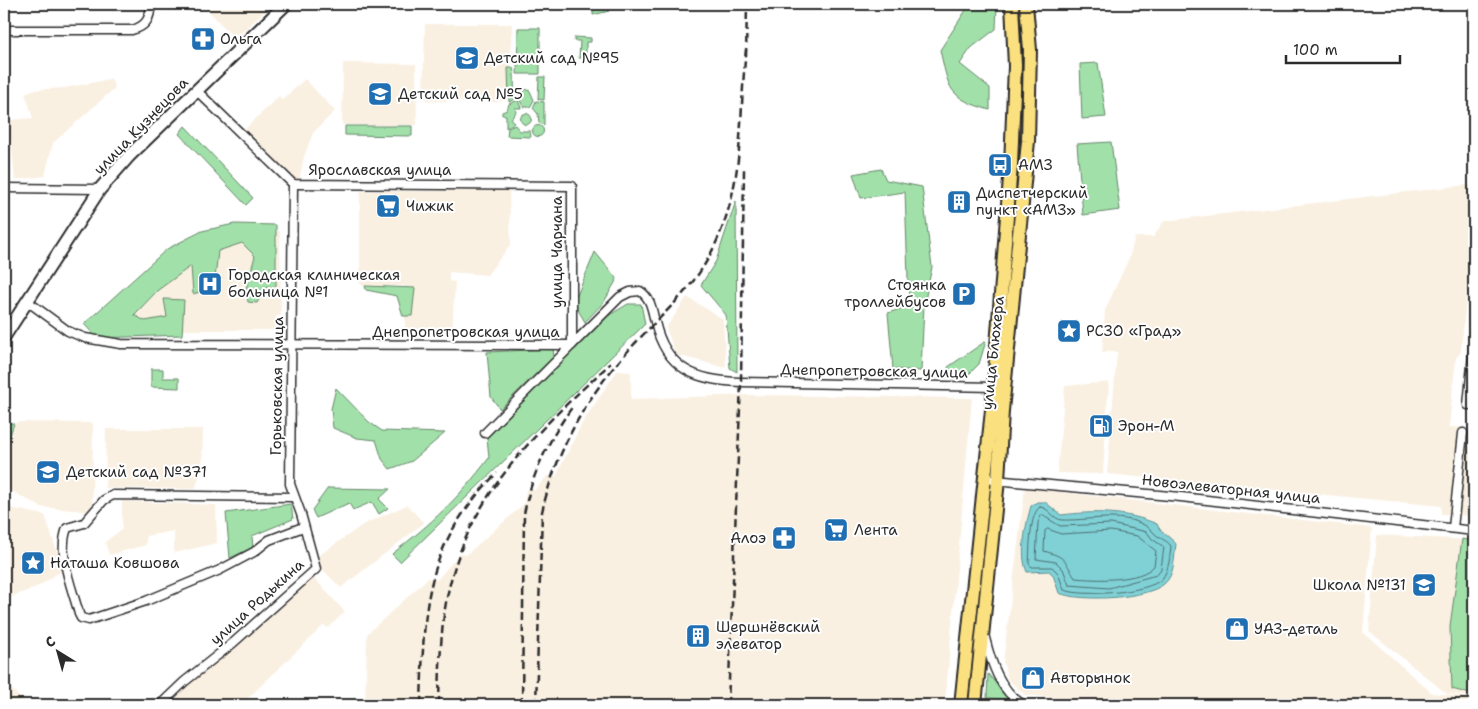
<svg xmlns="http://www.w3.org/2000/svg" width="1478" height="709" font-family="'Shantell Sans',sans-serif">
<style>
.built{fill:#faf0e2}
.green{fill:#a1e1a9;stroke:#66866a}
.water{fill:#7fd1d6;stroke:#5d8f92}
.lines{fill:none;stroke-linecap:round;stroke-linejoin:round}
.shore{stroke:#4d6d6f;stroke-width:1}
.street-casing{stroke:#2b2b2b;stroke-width:11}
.secondary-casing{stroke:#2b2b2b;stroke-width:15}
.primary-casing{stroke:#2b2b2b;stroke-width:16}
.street{stroke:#fff;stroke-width:8}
.secondary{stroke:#fff;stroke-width:11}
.primary{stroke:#fbe080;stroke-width:12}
.rail{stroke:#2b2b2b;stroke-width:2.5;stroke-dasharray:8 4;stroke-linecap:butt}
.labels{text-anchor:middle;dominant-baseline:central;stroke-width:4;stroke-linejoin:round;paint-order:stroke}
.poi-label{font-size:15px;fill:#2b2b2b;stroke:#fff;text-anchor:start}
.street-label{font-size:15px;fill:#2b2b2b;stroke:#fff}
</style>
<rect width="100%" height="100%" fill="#fff"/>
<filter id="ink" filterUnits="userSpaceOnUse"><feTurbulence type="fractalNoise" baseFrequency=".02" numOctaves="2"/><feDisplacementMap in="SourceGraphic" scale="10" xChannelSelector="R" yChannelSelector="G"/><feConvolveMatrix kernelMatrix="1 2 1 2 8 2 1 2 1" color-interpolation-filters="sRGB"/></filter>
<g filter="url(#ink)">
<!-- built -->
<g class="built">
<path d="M206,4H269L271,5L235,39L204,6Z"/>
<path d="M425,24H512L509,99L496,102L427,101L423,93Z"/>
<path d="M343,63L416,64L417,125H342Z"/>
<path d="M111,79L115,88L53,143L45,176L15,180L9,120L33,118L25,93L32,90L64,88Z"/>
<path d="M305,79L335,111L313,133L304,157L299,181L287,174L242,132L279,96L282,100Z"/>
<path d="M1474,184V218L1461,352L1456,358L1449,427L1474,428V516L1441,514V506L1107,474L1117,352H1102L1105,310L1129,258L1135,237H1153L1164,221Z"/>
<path d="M360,191H509L511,244L487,275L449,272V281L455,282L452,334H405V286H363L360,284Z"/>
<path d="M234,231H280L281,316H276V330H119L164,262Z"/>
<path d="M687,297L723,319L726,368L676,355L666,328Z"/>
<path d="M617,371L631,372V399L747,395L972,398L945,704L365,705L367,634L428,578L437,580L460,553L466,555L524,504L526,490H535L547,476H556L582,423Z"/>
<path d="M1109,382L1103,474L1057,473L1065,386Z"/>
<path d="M16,422L93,423L92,512L41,507L4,487V457Z"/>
<path d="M106,429H203L202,469L195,489L105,488Z"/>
<path d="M1025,488L1372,528L1363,632L1432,693L1474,698V705H1115L1025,695L1008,680L1003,662Z"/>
<path d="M122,501L216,505L217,543L174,553V531L146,536V545L109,555L105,542L122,529Z"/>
<path d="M407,505L424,523L341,588L321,568L318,556L364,524Z"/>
<path d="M4,507L45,515L63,570L39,586L4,600Z"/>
<path d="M1377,535L1474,540V697L1447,694L1369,631Z"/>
<path d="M313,577L345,612L328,628L324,625L241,705H166Z"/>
<path d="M4,679L12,689L26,705H4Z"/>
</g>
<!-- green -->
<g class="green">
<path d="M593,4H605L609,11L593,15Z"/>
<path d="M970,4H997L996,29L971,48L960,64L990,88V110C948,98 949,89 940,50Z"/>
<path d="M518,28H540V74H517Z"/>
<path d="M575,37L591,38V42H586V58H579L580,41H574Z"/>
<path d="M1098,63L1106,117L1082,119L1080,64Z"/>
<path d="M508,68H513C516,78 512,88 517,98L509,102Z"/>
<path d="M539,77H545L544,100L538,99Z"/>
<path d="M525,89L530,91L534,100L530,107H523L520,100Z"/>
<path d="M518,100L521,108H515L516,112L511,119L514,123L506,128V115H502V112L507,110L509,104Z"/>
<path d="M536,101L544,102V125L539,123L538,114L533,108Z"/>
<circle cx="526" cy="119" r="5.5"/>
<path d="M515,125L520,131H530L531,137L507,136L508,128Z"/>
<circle cx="538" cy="131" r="5.5"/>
<path d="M185,126L253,198L246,205L179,134Z"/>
<path d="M345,126H412V136L345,135Z"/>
<path d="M1111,142L1120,210L1083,215L1077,144Z"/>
<path d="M881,169L886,180L922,187L932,267L924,305L921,371L893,369L888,313L909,306L905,192L861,198L853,174Z"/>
<path d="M736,201L737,372L730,368L726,315L701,285L716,261Z"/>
<path d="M234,224L276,225V286L265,288L257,303L248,302L246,289L255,256L242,243L218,251L214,288L193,294L191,266L158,290L134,315L145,321L167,317L164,299L184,300L182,335L97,338L84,324L167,249L202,231Z"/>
<path d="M595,252L617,279L604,302L585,322L574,303Z"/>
<path d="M365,286L415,288L412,316H403L397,296L366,290Z"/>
<path d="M628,304H641L645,324L400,562L392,554C433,522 458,499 489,458L487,437L608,316Z"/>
<path d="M986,341L979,364L968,375L949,373L948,367Z"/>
<path d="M553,349L554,356L500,409L491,397L487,352Z"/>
<path d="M151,369H163V378H179V388L151,387Z"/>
<path d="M336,388L369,422L382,431L445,433L412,461L390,469L382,459L376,440L357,438L333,428L331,409Z"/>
<path d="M4,420L14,424L4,452Z"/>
<path d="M328,488L390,489L379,499L388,508L379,514L372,502L353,510L349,503L316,518L312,510Z"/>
<path d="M291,504L293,519L252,536L253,547L230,558L226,513Z"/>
<path d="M1462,539L1474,541V695L1452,689L1450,626Z"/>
<path d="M988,674L1009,699L987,698Z"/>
</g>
<!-- water -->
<path class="water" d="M1037,502H1045L1061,515C1094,511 1126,511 1157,524C1160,533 1170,536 1176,544C1174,557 1175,575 1164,584C1146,599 1081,602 1059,593L1053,575L1049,571L1027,572C1019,554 1026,524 1031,506Z"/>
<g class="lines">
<!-- shore -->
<g class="shore">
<path d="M1040,507C1049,507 1053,520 1063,520C1091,521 1135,509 1155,534C1160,539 1167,540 1171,546C1170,556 1169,570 1162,579C1148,593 1082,597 1064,590L1058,573L1052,567H1032L1029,564C1030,551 1029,513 1040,507Z"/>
<path d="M1042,515L1060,526L1111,524L1147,532L1152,539L1164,547L1161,569L1156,575L1109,588L1069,585L1063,569L1056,562L1036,559L1038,523Z"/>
<path d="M1048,529L1061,534L1111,531L1137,536L1156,551L1154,566C1140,582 1095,580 1075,578C1064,559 1065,557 1044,551L1045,531Z"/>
</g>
<defs>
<g id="street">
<path d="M4,30H132C147,26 150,18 151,4"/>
<path d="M196,90L293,184L572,186V345L485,433"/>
<path d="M4,188L100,189"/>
<path d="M27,301L68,331L85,338L121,344L572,345L620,297L630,292L640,291C651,298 652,310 655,322C666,370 697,381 741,382L994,387"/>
<path d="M1468,405L1474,345"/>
<path d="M984,479L1181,497L1474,531"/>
<path d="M293,497L113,495L104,500L84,523L67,528C57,555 72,587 79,614L81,618L89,620L146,601L220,570L254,552L269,540L303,527"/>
<path d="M1453,528L1463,433"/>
<path d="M985,638C991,662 1000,692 1024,705"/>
<path d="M160,705L184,682L233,643L316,569L301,514L290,484L293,184"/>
</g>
<path id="secondary" d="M4,337L100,189L129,156L286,4"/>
<g id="primary">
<path d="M961,705L992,410L1011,165L1015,66L1012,4"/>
<path d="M975,705L998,480L1002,411L1028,141L1030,50L1026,4"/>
</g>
</defs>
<!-- street casing -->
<use href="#street" class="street-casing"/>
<!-- secondary casing -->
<use href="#secondary" class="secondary-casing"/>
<!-- primary casing -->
<use href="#primary" class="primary-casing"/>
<!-- street -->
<use href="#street" class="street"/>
<!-- secondary -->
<use href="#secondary" class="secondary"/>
<!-- primary -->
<use href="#primary" class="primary"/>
<!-- rail -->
<g class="rail">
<path d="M746,56L747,4"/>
<path d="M421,705C424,606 423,548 497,473"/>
<path d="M439,705C440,663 440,621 451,580C475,488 543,425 611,363"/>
<path d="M522,705L524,514C532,473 549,439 573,406"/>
<path d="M536,705L542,512C556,451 586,397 628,351C657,318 691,293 711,253C746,185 738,124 746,50"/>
<path d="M728,705L741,382L744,169"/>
</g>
</g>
</g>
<!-- icons -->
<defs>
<symbol id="pharmacy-square" viewBox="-11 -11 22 22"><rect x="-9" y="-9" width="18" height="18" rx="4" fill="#1f6fb2" stroke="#fff"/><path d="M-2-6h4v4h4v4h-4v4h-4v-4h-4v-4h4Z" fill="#fff"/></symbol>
<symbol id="school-square" viewBox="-11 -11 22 22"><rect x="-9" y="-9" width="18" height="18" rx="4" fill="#1f6fb2" stroke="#fff"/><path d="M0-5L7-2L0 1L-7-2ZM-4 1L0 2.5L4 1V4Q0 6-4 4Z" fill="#fff"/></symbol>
<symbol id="bus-square" viewBox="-11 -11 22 22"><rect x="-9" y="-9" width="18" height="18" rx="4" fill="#1f6fb2" stroke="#fff"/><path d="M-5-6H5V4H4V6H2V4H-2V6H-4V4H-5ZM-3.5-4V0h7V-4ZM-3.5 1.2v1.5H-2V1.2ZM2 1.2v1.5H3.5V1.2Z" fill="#fff"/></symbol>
<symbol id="building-square" viewBox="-11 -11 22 22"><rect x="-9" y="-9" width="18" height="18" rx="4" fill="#1f6fb2" stroke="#fff"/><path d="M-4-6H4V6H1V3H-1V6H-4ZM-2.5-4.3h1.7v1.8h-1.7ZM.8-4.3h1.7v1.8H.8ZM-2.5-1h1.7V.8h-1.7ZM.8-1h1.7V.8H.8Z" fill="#fff"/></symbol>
<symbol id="supermarket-square" viewBox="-11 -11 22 22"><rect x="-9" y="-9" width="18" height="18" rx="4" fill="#1f6fb2" stroke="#fff"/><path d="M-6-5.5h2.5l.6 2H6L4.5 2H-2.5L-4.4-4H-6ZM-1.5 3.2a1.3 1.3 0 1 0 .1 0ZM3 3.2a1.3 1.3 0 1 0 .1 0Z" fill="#fff"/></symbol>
<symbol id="hospital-square" viewBox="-11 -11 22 22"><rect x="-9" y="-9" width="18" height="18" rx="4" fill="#1f6fb2" stroke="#fff"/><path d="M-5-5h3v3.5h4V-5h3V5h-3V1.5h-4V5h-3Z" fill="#fff"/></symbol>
<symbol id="parking-square" viewBox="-11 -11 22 22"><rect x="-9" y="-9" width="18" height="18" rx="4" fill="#1f6fb2" stroke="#fff"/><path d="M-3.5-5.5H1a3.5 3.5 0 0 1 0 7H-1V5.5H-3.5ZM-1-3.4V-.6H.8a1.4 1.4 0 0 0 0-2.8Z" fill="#fff"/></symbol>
<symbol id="sight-square" viewBox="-11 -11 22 22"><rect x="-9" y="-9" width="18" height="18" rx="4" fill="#1f6fb2" stroke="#fff"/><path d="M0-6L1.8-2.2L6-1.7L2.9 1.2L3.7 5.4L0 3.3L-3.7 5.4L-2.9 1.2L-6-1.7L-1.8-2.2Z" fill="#fff"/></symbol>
<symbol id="fuel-square" viewBox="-11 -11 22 22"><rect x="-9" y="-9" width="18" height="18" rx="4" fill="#1f6fb2" stroke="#fff"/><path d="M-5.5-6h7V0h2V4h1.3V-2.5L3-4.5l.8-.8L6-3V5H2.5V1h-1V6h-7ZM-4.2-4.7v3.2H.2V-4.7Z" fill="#fff"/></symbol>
<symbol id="shop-square" viewBox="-11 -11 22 22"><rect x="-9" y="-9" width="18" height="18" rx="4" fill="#1f6fb2" stroke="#fff"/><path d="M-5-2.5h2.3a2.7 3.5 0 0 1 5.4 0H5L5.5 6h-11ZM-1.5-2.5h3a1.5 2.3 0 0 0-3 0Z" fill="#fff"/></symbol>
</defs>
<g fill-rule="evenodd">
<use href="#pharmacy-square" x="189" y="25" width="28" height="28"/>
<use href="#school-square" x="453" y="44" width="28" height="28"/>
<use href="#school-square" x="366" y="80" width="28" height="28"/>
<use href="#bus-square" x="986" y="151" width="28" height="28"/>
<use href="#building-square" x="945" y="188" width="28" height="28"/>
<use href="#supermarket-square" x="374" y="192" width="28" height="28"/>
<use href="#hospital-square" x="196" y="270" width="28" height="28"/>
<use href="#parking-square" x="950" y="280" width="28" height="28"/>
<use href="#sight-square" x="1055" y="317" width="28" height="28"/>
<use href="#fuel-square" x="1087" y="412" width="28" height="28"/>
<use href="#school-square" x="34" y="458" width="28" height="28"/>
<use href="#supermarket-square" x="822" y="516" width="28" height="28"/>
<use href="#pharmacy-square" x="770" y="524" width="28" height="28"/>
<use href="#sight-square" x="19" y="549" width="28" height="28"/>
<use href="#school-square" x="1410" y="571" width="28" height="28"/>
<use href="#shop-square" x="1223" y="615" width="28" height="28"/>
<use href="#building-square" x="684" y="622" width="28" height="28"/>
<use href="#shop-square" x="1019" y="664" width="28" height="28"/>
</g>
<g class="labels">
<!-- poi labels -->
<g class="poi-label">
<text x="220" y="39">Ольга</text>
<text x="484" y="58">Детский сад №95</text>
<text x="398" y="94">Детский сад №5</text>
<text x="1018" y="165">АМЗ</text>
<text x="976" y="193">Диспетчерский<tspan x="976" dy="17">пункт «АМЗ»</tspan></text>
<text x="406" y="206">Чижик</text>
<text x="228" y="275">Городская клиническая<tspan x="228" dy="17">больница №1</tspan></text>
<text x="946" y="285" text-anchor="end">Стоянка<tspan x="946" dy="17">троллейбусов</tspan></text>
<text x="1086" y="331">РСЗО «Град»</text>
<text x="1118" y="426">Эрон-М</text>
<text x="66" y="472">Детский сад №371</text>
<text x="854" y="530">Лента</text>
<text x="766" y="538" text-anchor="end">Алоэ</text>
<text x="50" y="563">Наташа Ковшова</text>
<text x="1406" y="585" text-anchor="end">Школа №131</text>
<text x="716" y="627">Шершнёвский<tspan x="716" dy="17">элеватор</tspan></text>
<text x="1254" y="629">УАЗ-деталь</text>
<text x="1050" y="678">Авторынок</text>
</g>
<!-- street labels -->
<g class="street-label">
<text transform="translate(141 126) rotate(-46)">улица Кузнецова</text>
<text x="380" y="170">Ярославская улица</text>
<text transform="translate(557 252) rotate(-90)">улица Чарчана</text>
<text x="466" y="332">Днепропетровская улица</text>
<text transform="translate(993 353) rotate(-84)">улица Блюхера</text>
<text transform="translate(874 371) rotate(1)">Днепропетровская улица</text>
<text transform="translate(277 386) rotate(-89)">Горьковская улица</text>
<text transform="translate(1231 489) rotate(6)">Новоэлеваторная улица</text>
<text transform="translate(257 602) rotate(-42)">улица Родькина</text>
</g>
</g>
<!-- margin -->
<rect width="1478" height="709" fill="none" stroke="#fff" stroke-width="20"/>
<rect x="10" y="10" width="1458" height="689" fill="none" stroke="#2b2b2b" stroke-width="2" filter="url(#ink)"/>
<!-- north arrow -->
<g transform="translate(58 652) rotate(323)" stroke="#ffffff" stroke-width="4" paint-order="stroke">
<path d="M0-4L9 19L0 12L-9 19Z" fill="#2b2b2b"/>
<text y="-8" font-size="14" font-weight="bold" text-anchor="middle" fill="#2b2b2b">С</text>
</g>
<!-- scale -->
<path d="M1286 55v8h114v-8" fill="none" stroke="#2b2b2b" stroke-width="2.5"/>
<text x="1293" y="55" font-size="15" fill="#2b2b2b" stroke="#ffffff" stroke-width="4" paint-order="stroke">100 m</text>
</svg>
